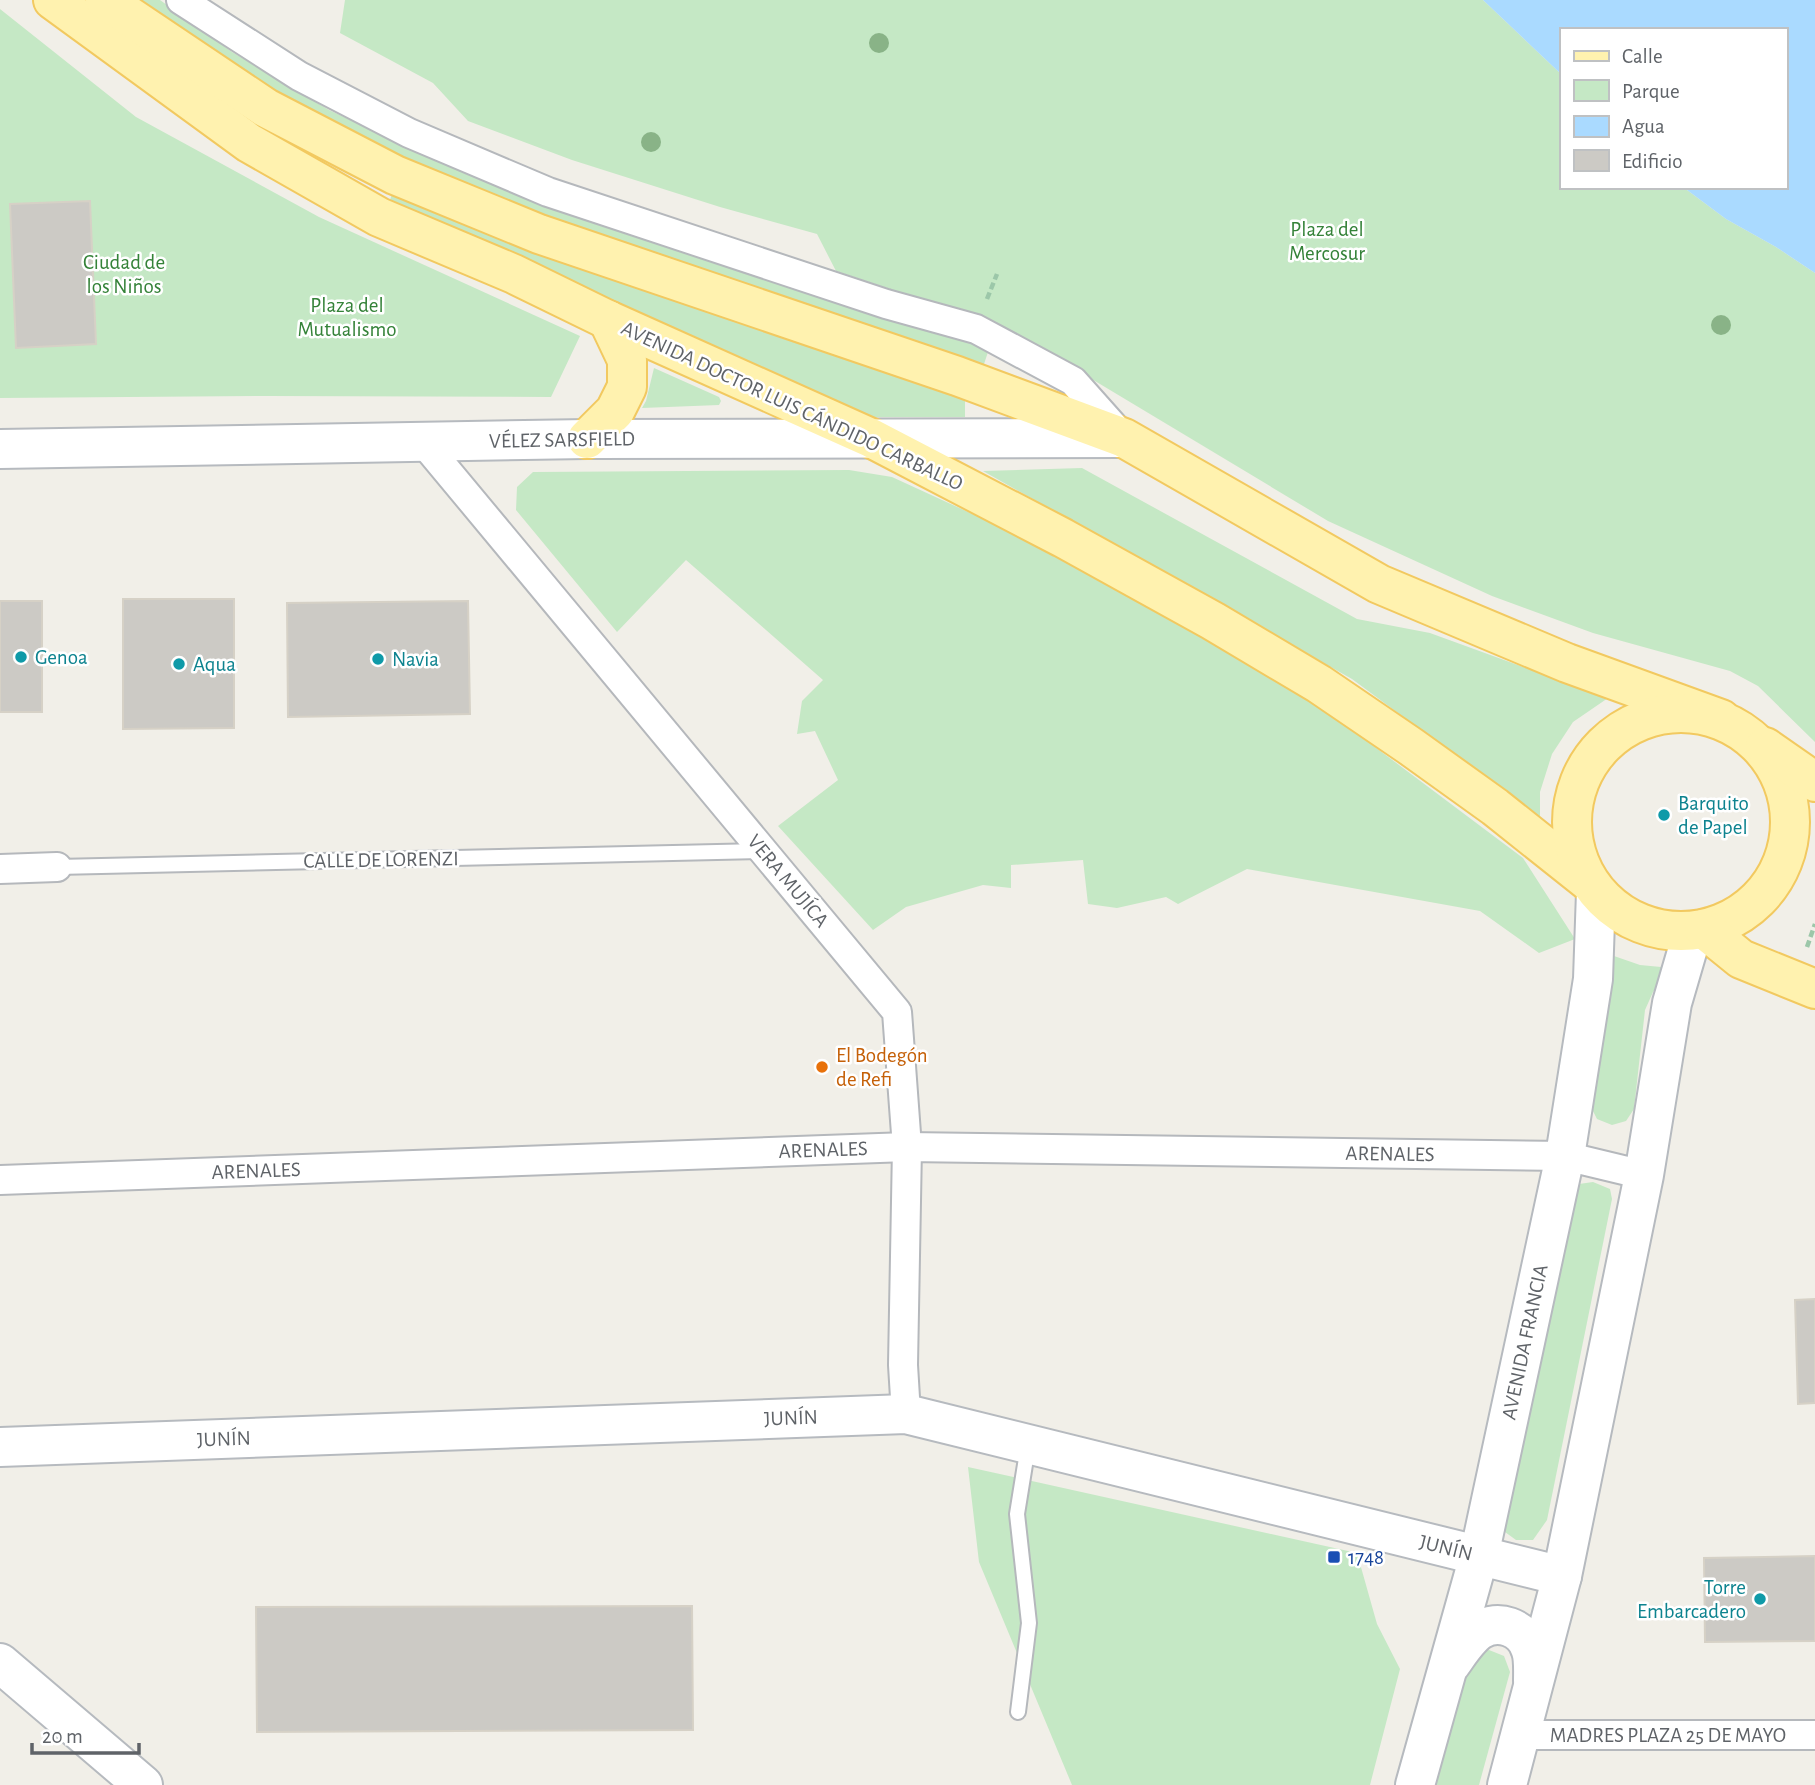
<svg xmlns="http://www.w3.org/2000/svg" width="1815" height="1785" font-family="'Alegreya Sans',sans-serif">
<style>
.green{fill:#c5e8c5}
.water{fill:#aadaff}
.building{fill:#cccac5;stroke:#d6d1c6;stroke-width:2}
.lines{fill:none;stroke-linecap:round;stroke-linejoin:round}
.service-casing{stroke:#b5b8bc;stroke-width:18}
.minor-casing{stroke:#b5b8bc;stroke-width:32}
.secondary-casing{stroke:#b6babf;stroke-width:42}
.primary-casing{stroke:#f2c960;stroke-width:42}
.path{stroke:#9cc7a9;stroke-width:4.5;stroke-dasharray:7 3.5;stroke-linecap:butt}
.service{stroke:#fff;stroke-width:14}
.minor{stroke:#fff;stroke-width:28}
.secondary{stroke:#fff;stroke-width:38}
.primary{stroke:#fff2af;stroke-width:38}
.tree{fill:#89b387}
.culture-dot{fill:#0f9aa8;stroke:#fff;stroke-width:2.5}
.food-dot{fill:#e8710a;stroke:#fff;stroke-width:2.5}
.transit-dot{fill:#1a4fb4;stroke:#fff;stroke-width:2.5}
.labels{text-anchor:middle;dominant-baseline:central;stroke-width:5;stroke-linejoin:round;paint-order:stroke}
.park-label{font-size:21px;fill:#348238;stroke:#fff}
.street-label{font-size:21px;fill:#5f6368;stroke:#fff}
.culture-label{font-size:21px;fill:#0d838f;stroke:#fff;text-anchor:start}
.food-label{font-size:21px;fill:#c56008;stroke:#fff;text-anchor:start}
.transit-label{font-size:21px;fill:#164399;stroke:#fff;text-anchor:start}
</style>
<rect width="100%" height="100%" fill="#f1efe8"/>
<!-- green -->
<g class="green">
<path d="M132,0H160L232,52L329,110L442,162L630,231L989,349L983,367L517,211L346,138Z"/>
<path d="M345,0H1483L1561,74V187H1683L1726,219L1776,247L1815,273V742L1758,686L1730,671L1593,633L1492,596L1328,521L1025,339L965,314L836,271L817,234L720,207L572,160L468,121L433,83L340,33Z"/>
<path d="M0,9L136,117L319,217L580,336L551,397L269,396L0,398Z"/>
<path d="M392,194L965,397V417H861L388,206Z"/>
<path d="M654,368L719,397L721,401L719,405L642,408L646,401Z"/>
<path d="M1082,468L1357,619L1430,633L1608,698L1573,722L1552,754L1540,792V818L1352,679L983,471Z"/>
<path d="M849,470L892,477L1103,574L1327,711L1523,858L1575,939L1539,953L1480,911L1247,869L1178,904L1166,897L1117,908L1088,904L1083,860L1011,865V888L983,885L906,907L873,930L778,826L838,780L815,731L797,734L802,701L823,680L686,560L617,632L516,510L517,487L533,472Z"/>
<path d="M1614,956L1640,965L1661,967L1666,971L1665,977L1653,992L1645,1010L1634,1109L1626,1121L1612,1125L1597,1119L1591,1107L1609,960Z"/>
<path d="M1593,1182L1610,1189L1612,1199L1547,1520L1533,1540H1516L1505,1532L1503,1517L1571,1198L1579,1184Z"/>
<path d="M968,1467L1357,1553L1377,1624L1400,1669L1370,1785H1072L979,1562Z"/>
<path d="M1489,1650L1504,1656L1510,1672L1479,1785H1429L1462,1667L1473,1654Z"/>
</g>
<!-- water -->
<path class="water" d="M1483,0H1815V273L1776,247L1726,219L1683,187H1785V30H1561V74Z"/>
<!-- building -->
<g class="building">
<path d="M90,201L96,344L16,348L10,204Z"/>
<path d="M123,599H234V728L123,729Z"/>
<rect x="0" y="601" width="42" height="111"/>
<path d="M468,601L470,714L288,717L287,603Z"/>
<path d="M1815,1299V1403L1798,1404L1795,1300Z"/>
<path d="M1815,1556V1641L1705,1642L1704,1558Z"/>
<path d="M692,1606L693,1730L257,1732L256,1607Z"/>
</g>
<g class="lines">
<defs>
<g id="service">
<path d="M57,867L761,851"/>
<path d="M1018,1712L1029,1623L1017,1514L1028,1446"/>
</g>
<g id="minor">
<path d="M181,0L299,76L409,133L548,192L886,304L976,329L1073,381L1122,436"/>
<path d="M423,442L897,1012L907,1147L903,1365L906,1414"/>
<path d="M0,869L57,867"/>
<path d="M0,1180L907,1147L1565,1156L1644,1175"/>
<path d="M1520,1735H1815"/>
</g>
<g id="secondary">
<path d="M0,449L587,439L1122,438"/>
<path d="M0,1447L906,1414L1562,1576"/>
<path d="M0,1663L143,1785"/>
<path d="M1451,1664C1459,1653 1468,1638 1480,1630C1498,1619 1523,1627 1530,1648C1534,1657 1533,1670 1533,1681"/>
<path d="M1415,1785L1479,1556L1565,1156L1593,979L1596,892"/>
<path d="M1507,1785L1562,1576L1644,1175L1672,1003L1693,931"/>
</g>
<g id="primary">
<path d="M53,0L249,143L379,217L514,274L608,320L871,438L1063,538L1213,621L1319,684L1410,746L1495,807L1588,881"/>
<path d="M105,0L266,108L395,175L539,234L957,376L1124,438L1379,584L1567,663L1721,719"/>
<path d="M587,439L615,411L627,387V360L608,320"/>
<circle cx="1681" cy="822" r="109"/>
<path d="M1765,747L1815,782"/>
<path d="M1704,929L1741,959L1815,989"/>
</g>
</defs>
<!-- service casing -->
<use href="#service" class="service-casing"/>
<!-- minor casing -->
<use href="#minor" class="minor-casing"/>
<!-- secondary casing -->
<use href="#secondary" class="secondary-casing"/>
<!-- primary casing -->
<use href="#primary" class="primary-casing"/>
<!-- path -->
<g class="path">
<path d="M987,299L997,274"/>
<path d="M1807,947L1815,924"/>
</g>
<!-- service -->
<use href="#service" class="service"/>
<!-- minor -->
<use href="#minor" class="minor"/>
<!-- secondary -->
<use href="#secondary" class="secondary"/>
<!-- primary -->
<use href="#primary" class="primary"/>
</g>
<!-- trees -->
<g class="tree">
<circle cx="879" cy="43" r="10"/>
<circle cx="651" cy="142" r="10"/>
<circle cx="1721" cy="325" r="10"/>
</g>
<!-- markers -->
<g class="culture-dot">
<circle cx="21" cy="657" r="7"/>
<circle cx="378" cy="659" r="7"/>
<circle cx="179" cy="664" r="7"/>
<circle cx="1664" cy="815" r="7"/>
<circle cx="1760" cy="1599" r="7"/>
</g>
<circle class="food-dot" cx="822" cy="1067" r="7"/>
<rect class="transit-dot" x="1327" y="1550" width="14" height="14" rx="3.5"/>
<g class="labels">
<!-- park labels -->
<g class="park-label">
<text x="1327" y="229">Plaza del<tspan x="1327" dy="24">Mercosur</tspan></text>
<text x="124" y="262">Ciudad de<tspan x="124" dy="24">los Niños</tspan></text>
<text x="347" y="305">Plaza del<tspan x="347" dy="24">Mutualismo</tspan></text>
</g>
<!-- street labels -->
<g class="street-label">
<text transform="translate(792 406) rotate(25)">AVENIDA DOCTOR LUIS CÁNDIDO CARBALLO</text>
<text transform="translate(562 440) rotate(-1)">VÉLEZ SARSFIELD</text>
<text transform="translate(381 860) rotate(-1)">CALLE DE LORENZI</text>
<text transform="translate(788 881) rotate(50)">VERA MUJÍCA</text>
<text transform="translate(823 1150) rotate(-2)">ARENALES</text>
<text transform="translate(1390 1154) rotate(1)">ARENALES</text>
<text transform="translate(256 1171) rotate(-2)">ARENALES</text>
<text transform="translate(1525 1342) rotate(-78)">AVENIDA FRANCIA</text>
<text transform="translate(791 1418) rotate(-2)">JUNÍN</text>
<text transform="translate(224 1439) rotate(-2)">JUNÍN</text>
<text transform="translate(1446 1548) rotate(14)">JUNÍN</text>
<text x="1668" y="1735">MADRES PLAZA 25 DE MAYO</text>
</g>
<!-- culture labels -->
<g class="culture-label">
<text x="35" y="657">Genoa</text>
<text x="392" y="659">Navia</text>
<text x="193" y="664">Aqua</text>
<text x="1678" y="803">Barquito<tspan x="1678" dy="24">de Papel</tspan></text>
<text x="1746" y="1587" text-anchor="end">Torre<tspan x="1746" dy="24">Embarcadero</tspan></text>
</g>
<!-- food labels -->
<g class="food-label">
<text x="836" y="1055">El Bodegón<tspan x="836" dy="24">de Refi</tspan></text>
</g>
<!-- transit labels -->
<g class="transit-label">
<text x="1348" y="1557">1748</text>
</g>
</g>
<!-- legend -->
<rect x="1560" y="28" width="228" height="161" fill="#ffffff" stroke="#bfc1c3" stroke-width="2"/>
<rect x="1574" y="51" width="35" height="10" fill="#fff2af" stroke="#bfc1c3" stroke-width="2"/>
<text x="1622" y="63" font-size="21" fill="#5f6368">Calle</text>
<rect x="1574" y="80" width="35" height="21" fill="#c5e8c5" stroke="#bfc1c3" stroke-width="2"/>
<text x="1622" y="98" font-size="21" fill="#5f6368">Parque</text>
<rect x="1574" y="116" width="35" height="21" fill="#aadaff" stroke="#bfc1c3" stroke-width="2"/>
<text x="1622" y="133" font-size="21" fill="#5f6368">Agua</text>
<rect x="1574" y="150" width="35" height="21" fill="#cccac5" stroke="#bfc1c3" stroke-width="2"/>
<text x="1622" y="168" font-size="21" fill="#5f6368">Edificio</text>
<!-- scale -->
<path d="M32 1743v10h107v-10" fill="none" stroke="#5f6368" stroke-width="3.5"/>
<text x="42" y="1743" font-size="21" fill="#5f6368" stroke="#ffffff" stroke-width="5" paint-order="stroke">20 m</text>
</svg>
